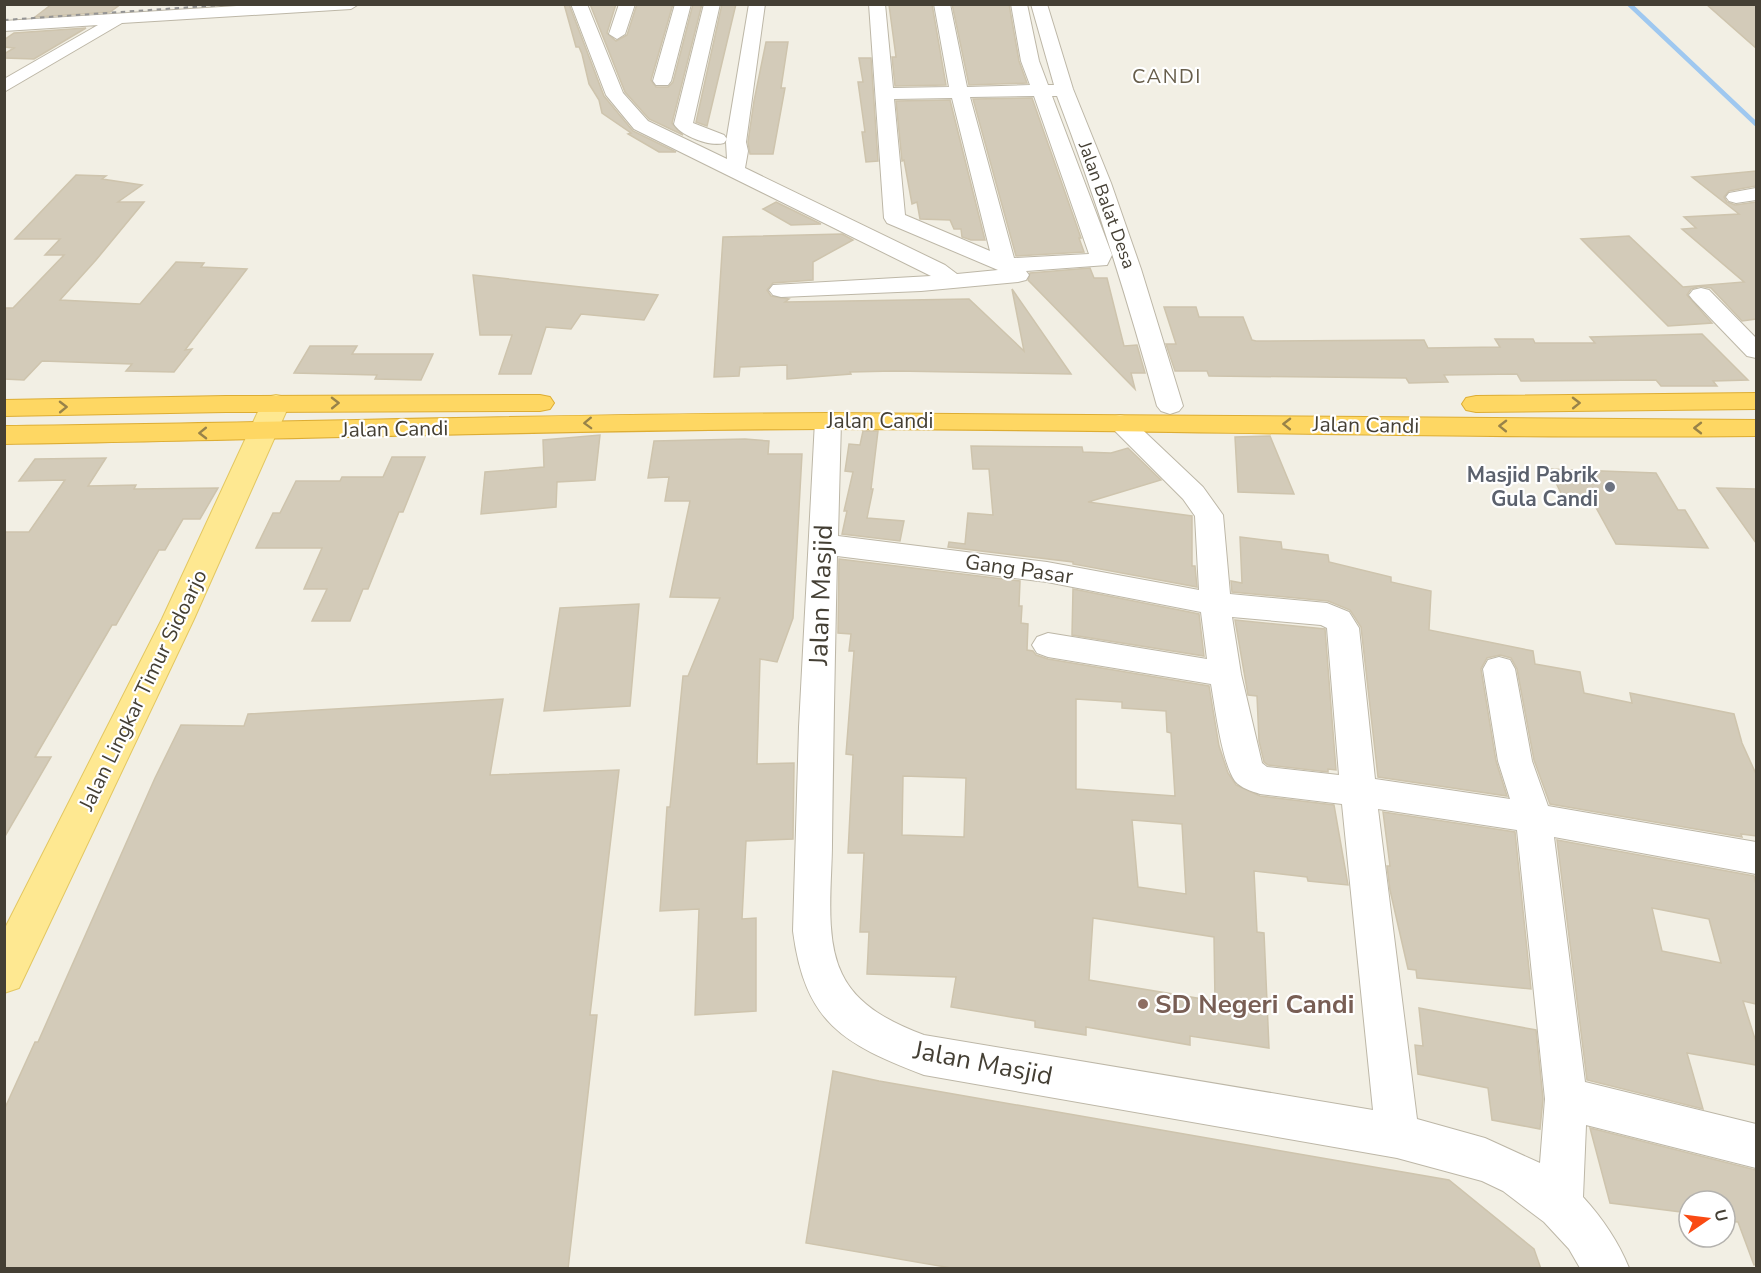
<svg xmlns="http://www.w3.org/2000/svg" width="1761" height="1273" font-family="'Nunito Sans',sans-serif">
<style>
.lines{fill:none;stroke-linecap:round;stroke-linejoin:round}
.stream{stroke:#9fc8f0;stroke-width:4.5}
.building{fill:#d3cbb9;stroke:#cec4ad;stroke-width:1.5;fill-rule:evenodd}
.minor-casing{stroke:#bdb7a7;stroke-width:2}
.major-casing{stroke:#e3c761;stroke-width:2}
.highway-casing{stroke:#ddad33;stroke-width:2}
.minor{fill:#fff;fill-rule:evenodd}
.major{fill:#fee891;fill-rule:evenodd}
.highway{fill:#fed763;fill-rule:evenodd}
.rail{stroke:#949494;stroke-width:2;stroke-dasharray:4.5 4.5;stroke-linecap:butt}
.oneway{stroke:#988349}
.worship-dot{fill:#6b7280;stroke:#fff;stroke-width:2}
.education-dot{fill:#8d6e63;stroke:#fff;stroke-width:2}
.labels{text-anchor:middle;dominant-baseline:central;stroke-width:4.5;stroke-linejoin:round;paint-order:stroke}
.far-street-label{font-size:18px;fill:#443f34;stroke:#fff}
.far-quarter-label{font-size:20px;letter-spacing:1.5px;fill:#675e4b;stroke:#fff}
.street-label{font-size:21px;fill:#443f34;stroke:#fff}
.worship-label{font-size:21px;font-weight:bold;fill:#5b616d;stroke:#fff;text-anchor:end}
.near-street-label{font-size:26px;fill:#443f34;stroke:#fff}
.near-education-label{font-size:26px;font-weight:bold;fill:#785e54;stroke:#fff;text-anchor:start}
</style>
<rect width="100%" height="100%" fill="#f2efe4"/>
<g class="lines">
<!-- stream -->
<path class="stream" d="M1629,4L1756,124"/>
</g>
<!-- building -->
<g class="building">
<path d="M52,4H121L110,12L35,17Z"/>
<path d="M564,4H569L604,96L633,131L676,152H659L628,134L631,133L602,113L599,100L589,84L582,54L579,47H576Z"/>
<path d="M590,4H616L607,33L616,41L627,35L637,4H673L651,80L656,87H668L673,82L693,4H702L672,123L683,135L649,119L625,92Z"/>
<path d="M722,4H736L707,126L696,122Z"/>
<path d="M927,4H932L946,85L895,86L892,57H896L889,5Z"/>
<path d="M952,4H1009L1019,61L1027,83L969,85Z"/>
<path d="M1706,4H1756V48Z"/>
<path d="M86,28L34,59L4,58V54L14,48L4,47V40L14,33Z"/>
<path d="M766,42H788L781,88H785L773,154H750L748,142L754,101Z"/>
<path d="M859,58H871L878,161L866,162L862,132H865L858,82H863Z"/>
<path d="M1032,98L1081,238H1079L1084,252L1016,256L973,99Z"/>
<path d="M950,100L985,240H971L962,237L961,229H954L950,220L920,219L917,202L912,204L904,160L902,161L896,101Z"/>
<path d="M1756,171V186L1729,191L1724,197L1727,202L1735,205L1756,202V319L1742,321L1711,288L1700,286L1691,289L1687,295L1712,323L1668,326L1581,239L1629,236L1683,287L1744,282L1682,229L1696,228L1684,217L1739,214L1692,177Z"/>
<path d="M76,175L106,176L102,179L142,185L118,202H144L96,260L60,300L140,304L176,262L204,263L201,267L247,269L185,350L192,349L174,372L126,371L132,364L42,361L24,380L4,379V308H13L64,255H45L60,239H15Z"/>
<path d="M776,202L821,224L791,225L763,209Z"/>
<path d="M842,234L853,240L813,262V280L773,283L767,290L771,296L789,299L785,302L969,299L1024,351L1012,289L1071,374L894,371L850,372L851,374L787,379V365L740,367L739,376L714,377L723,237Z"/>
<path d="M1090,268L1094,278H1107L1124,346L1137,345L1145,373H1131L1135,389L1028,280L1030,273Z"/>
<path d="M473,275L581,287L658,295L644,320L581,314L571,329L546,327L531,374H499L512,335H480Z"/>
<path d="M1164,307H1196L1199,317H1243L1252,340L1256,341L1424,340L1428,348L1500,347L1495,339H1533L1535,343H1595L1590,337L1702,334L1748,380L1713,381L1717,386H1661L1656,380L1521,381L1517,374L1444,375L1448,382L1409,383L1406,378L1209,376L1207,371H1175L1166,344H1176Z"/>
<path d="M310,346H357L352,354H433L421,380L375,379L377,375L294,373Z"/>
<path d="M863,431H878L871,489H873L867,518L904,521L900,541L842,534L847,511H844L853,472L845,471L849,444L860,445Z"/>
<path d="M600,435L595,480L557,482L556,507L481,514L485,472L544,467L543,440Z"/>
<path d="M1270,436L1294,494L1238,492L1235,437Z"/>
<path d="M745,439L769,441L768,454H802L793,618L777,662L760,659L757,764L794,763L793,839L746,841L742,919L756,918V1011L695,1015L699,909L660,911L667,807H670L683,676H688L720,598L670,597L690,501H665L669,477L648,478L654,441Z"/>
<path d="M971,446L1082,447L1083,452L1111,453L1128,448L1161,480L1088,502L1192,516V566H1195L1197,587L1073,564V562L948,547L949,542L965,544L968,513L993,515L989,469H973Z"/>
<path d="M392,457H425L403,512H399L368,589H363L350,621H312L327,589H304L322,548H256L273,513H280L296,481H340L342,477H383Z"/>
<path d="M106,458L88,486L136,485L134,489L218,488L200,519H183L165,550H159L116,625H112L35,757H51L4,838V532H29L65,480L19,481L35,459Z"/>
<path d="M1549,469L1656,473L1678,510H1685L1708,548L1616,544L1594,504L1566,503Z"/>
<path d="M1717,488L1756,489V543Z"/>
<path d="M1240,537L1281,542L1282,549L1328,555L1329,562L1391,577V582L1431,591L1429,630L1533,651L1535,664L1580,672L1584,693L1632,703L1630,693L1734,714L1742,743L1756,774V836L1741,834L1742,837L1550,804L1534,760L1517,669L1511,658L1500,655L1487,658L1481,669L1496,761L1507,796L1378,777L1361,627L1350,610L1328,601L1232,592L1231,581L1242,583Z"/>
<path d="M839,559L1020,581L1019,606H1022L1021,623L1028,624L1027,650L1033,651L1036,655L1048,659L1209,686L1219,746L1228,773L1236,785L1260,796L1334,805L1348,885L1308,881L1307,877L1254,871L1257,932L1264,933L1269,1048L1190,1036V1045L1086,1027V1035L1035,1027V1021L951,1007L956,977L867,974L869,932H860L864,853H848L853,755L846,754L854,651H849L851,634L838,633ZM1076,699L1122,702V708L1166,711L1167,732L1171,733L1175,796L1076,789ZM903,776L966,778L964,837L902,835ZM1132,820L1182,824L1186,894L1138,887ZM1093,918L1214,937L1215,1001L1089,980Z"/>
<path d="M1073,589L1199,614L1204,656L1072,635Z"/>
<path d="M639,604L630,706L544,711L560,608Z"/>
<path d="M1235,620L1325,629L1336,770L1328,769V772L1268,765L1264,762L1259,741L1257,696L1248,695Z"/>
<path d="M503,699L490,775L619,770L590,1015H597L568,1269H4V1110L35,1042H38L155,778L181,725L244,726L248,714Z"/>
<path d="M1383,812L1515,832L1531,989L1417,978L1416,970L1408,969L1390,890L1387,866H1390Z"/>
<path d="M1557,840L1754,876L1756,884V1004L1743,1001L1756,1042V1065L1687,1053L1703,1109L1587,1080ZM1652,908L1709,919L1721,963L1662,951Z"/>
<path d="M1419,1008L1536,1030L1543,1099L1540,1129L1492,1120L1488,1088L1418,1074L1415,1045L1423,1046Z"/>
<path d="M833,1071L879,1081L1449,1180L1534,1249L1541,1269H957L806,1243Z"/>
<path d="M1590,1128L1756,1170V1264L1754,1265L1738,1222L1725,1221V1201H1689V1216L1682,1215L1681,1212L1610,1203Z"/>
</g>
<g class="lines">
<defs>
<g id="minor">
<path d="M267,4H359L351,9L122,23L4,92V79L98,25L4,31V21Z"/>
<path d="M571,4H587L623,93L648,121L727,159L726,142L749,4H765L746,142L748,151L745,168L945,265L957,274L998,270L887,223L884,218L869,4H885L893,88L949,87L934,4H950L967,87L1030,85L1021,61L1011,4H1027L1039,61L1048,85H1054L1031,4H1047L1073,89L1111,183L1141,269L1183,406L1179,411L1170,414L1161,411L1157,406C1128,301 1096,198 1057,96H1052L1112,255L1107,265L1026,271L1029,275L1026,280L1018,282L921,291L781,297L773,295L769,290L773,285L931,276L634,129L606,95ZM1034,96L1089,254L1014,258L970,97ZM952,98L990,251L905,215L894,99Z"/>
<path d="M619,4H635L625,34L617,39L609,34Z"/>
<path d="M675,4H691L671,81L668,85H656L653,81Z"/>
<path d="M704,4H720L693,123L724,135L727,139L724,143C710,147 681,136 674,124Z"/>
<path d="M1756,188V200L1736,203L1729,201L1726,197L1729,193Z"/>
<path d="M1701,288L1709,290L1756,338V358L1747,356L1693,300L1689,295L1693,290Z"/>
<path d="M828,413L837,415L841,421L838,536L1047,562L1199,590L1195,516L1183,499L1107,423L1111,417L1120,415L1129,417L1203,487L1223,515L1230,594L1327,603L1349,612L1359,628L1375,779L1510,799L1498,761L1483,669L1488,660L1499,657L1510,660L1515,669L1532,761L1548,806L1756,842V874L1554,837L1585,1082L1756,1124V1168L1586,1125L1583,1197C1603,1219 1618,1241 1629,1268H1580L1569,1249L1544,1222L1503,1191L1482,1181L1397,1158L924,1075C843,1044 805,1023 793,931L799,727L815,421L819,415ZM837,556L1047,582L1201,612L1207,659L1048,633L1037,637L1032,645L1037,653L1048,657L1211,684C1215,707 1222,763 1235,781C1241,788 1251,791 1260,794L1342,804L1373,1110L924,1035C892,1023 857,1006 842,974C824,938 832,882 832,843C833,747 835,652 837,556ZM1232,617L1321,625L1327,628L1339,775L1267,767L1262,763L1241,674ZM1378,809L1517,830L1545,1099L1540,1163L1485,1138L1417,1119Z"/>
</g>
<path id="major" d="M276,395L286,397L290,403L194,619L19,988L4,993V930L162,619L262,403L266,397Z"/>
<g id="highway">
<path d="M1756,393V409L1476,412L1466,410L1462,404L1466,398L1476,396Z"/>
<path d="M540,395L550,397L554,403L550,409L540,411L226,412L4,416V400L226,396Z"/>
<path d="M828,413L1756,420V436C1445,439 1134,429 823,429C550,430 277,440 4,444V426C279,423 553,414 828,413Z"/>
</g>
</defs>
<!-- minor casing -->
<use href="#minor" class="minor-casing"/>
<!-- major casing -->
<use href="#major" class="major-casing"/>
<!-- highway casing -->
<use href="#highway" class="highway-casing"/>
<!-- minor -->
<use href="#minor" class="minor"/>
<!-- major -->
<use href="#major" class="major"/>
<!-- highway -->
<use href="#highway" class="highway"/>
<!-- rail -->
<path class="rail" d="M4,20L237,4"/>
</g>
<!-- one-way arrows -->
<defs><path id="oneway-chevron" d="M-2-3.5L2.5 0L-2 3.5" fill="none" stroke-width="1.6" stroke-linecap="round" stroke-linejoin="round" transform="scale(1.5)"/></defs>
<g class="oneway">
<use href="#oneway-chevron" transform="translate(335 403) rotate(-1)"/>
<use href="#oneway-chevron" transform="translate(1576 403) rotate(-1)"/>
<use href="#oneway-chevron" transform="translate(63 407) rotate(-1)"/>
<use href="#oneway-chevron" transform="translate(588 423) rotate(178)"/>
<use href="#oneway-chevron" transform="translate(1287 424) rotate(-179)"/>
<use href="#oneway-chevron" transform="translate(1503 426) rotate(-179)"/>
<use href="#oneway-chevron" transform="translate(1698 428) rotate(-180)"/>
<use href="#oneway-chevron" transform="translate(203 433) rotate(179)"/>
</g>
<!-- markers -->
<circle class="worship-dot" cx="1610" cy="487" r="6"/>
<circle class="education-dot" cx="1143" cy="1004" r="6"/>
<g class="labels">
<!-- far-street labels -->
<g class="far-street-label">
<text transform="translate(1107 205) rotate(70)">Jalan Balat Desa</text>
</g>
<!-- far-quarter labels -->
<g class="far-quarter-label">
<text x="1167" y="76">CANDI</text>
</g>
<!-- street labels -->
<g class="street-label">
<text x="880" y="421">Jalan Candi</text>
<text transform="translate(1366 425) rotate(1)">Jalan Candi</text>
<text transform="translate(395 429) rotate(-1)">Jalan Candi</text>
<text transform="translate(1019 569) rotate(8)">Gang Pasar</text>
<text transform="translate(143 690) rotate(-64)">Jalan Lingkar Timur Sidoarjo</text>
</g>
<!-- worship labels -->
<g class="worship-label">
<text x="1598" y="475">Masjid Pabrik<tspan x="1598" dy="24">Gula Candi</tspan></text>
</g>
<!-- near-street labels -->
<g class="near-street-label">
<text transform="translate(821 595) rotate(-88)">Jalan Masjid</text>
<text transform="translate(983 1063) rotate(11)">Jalan Masjid</text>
</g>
<!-- near-education labels -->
<g class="near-education-label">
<text x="1155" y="1004">SD Negeri Candi</text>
</g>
</g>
<!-- border -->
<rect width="1761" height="1273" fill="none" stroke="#443f34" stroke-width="12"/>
<!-- north arrow -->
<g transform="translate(1707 1219) rotate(76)"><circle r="28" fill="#ffffff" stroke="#b4b2ae" stroke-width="1.5"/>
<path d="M0-4.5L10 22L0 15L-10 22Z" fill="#fa4a13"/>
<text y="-9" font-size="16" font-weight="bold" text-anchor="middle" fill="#443f34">U</text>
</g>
</svg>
